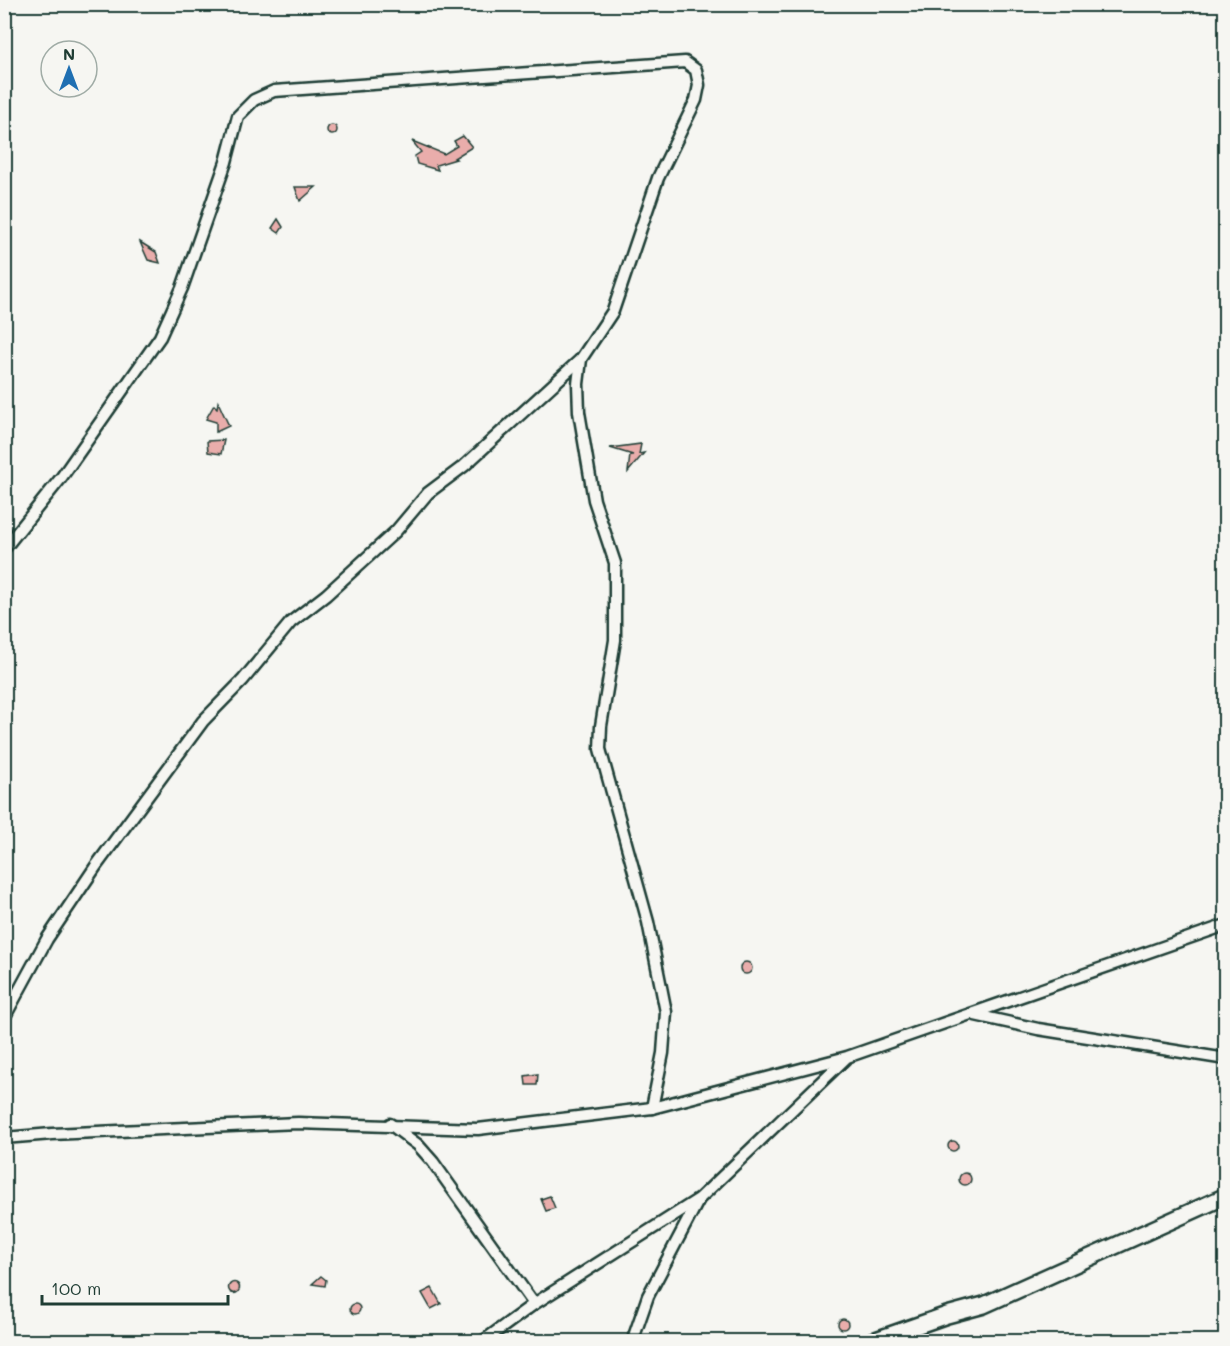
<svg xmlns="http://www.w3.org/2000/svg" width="1230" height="1346" font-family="Mali,sans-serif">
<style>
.building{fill:#e9adab;stroke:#1f3d34;stroke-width:1.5}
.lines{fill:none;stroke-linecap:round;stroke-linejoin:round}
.street-casing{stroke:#1f3d34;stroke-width:15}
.secondary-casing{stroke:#1f3d34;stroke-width:20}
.street{stroke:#f6f6f2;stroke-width:10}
.secondary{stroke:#f6f6f2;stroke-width:15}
</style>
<rect width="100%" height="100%" fill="#f6f6f2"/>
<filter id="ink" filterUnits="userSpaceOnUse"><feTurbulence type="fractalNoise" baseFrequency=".0167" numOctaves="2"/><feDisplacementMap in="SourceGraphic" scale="12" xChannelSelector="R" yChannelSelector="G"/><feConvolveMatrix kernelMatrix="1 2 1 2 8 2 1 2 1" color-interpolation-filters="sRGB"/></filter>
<g filter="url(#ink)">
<!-- building -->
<g class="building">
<circle cx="332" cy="130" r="5"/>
<path d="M463,136L472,147L454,158L456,159L436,165L438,170L417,164L415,156L421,152L412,141L444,154L457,146L454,141Z"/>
<path d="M295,187H316L300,201Z"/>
<path d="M278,219L283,227L279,233L272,228Z"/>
<path d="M140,242L156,252L160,263L148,260Z"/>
<path d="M218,402L229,426L216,432V422L206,419L214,405L217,408Z"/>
<path d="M224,440L221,454L208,452L207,441Z"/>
<path d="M641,444L639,454L644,453L628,472L630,455H633L610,448Z"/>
<circle cx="746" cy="968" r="6"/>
<path d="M538,1074L537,1085H526L525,1076Z"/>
<circle cx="953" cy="1146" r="5"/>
<circle cx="965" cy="1179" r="6"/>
<path d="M550,1196L555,1208L546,1211L541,1199Z"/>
<path d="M321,1276L326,1280L325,1286L312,1284Z"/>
<circle cx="234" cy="1288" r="5.5"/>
<path d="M432,1288L441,1304L431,1309L422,1293Z"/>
<circle cx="355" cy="1309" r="5"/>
<circle cx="843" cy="1324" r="5"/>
</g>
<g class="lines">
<defs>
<g id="street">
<path d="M4,549L61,478L160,337L182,288L226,162L238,116L254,100L274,91L685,62L696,70L699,85L696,100L658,178L613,311L581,359L578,384L579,412L594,500L615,563V640L601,726L600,749L648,922L666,1012L663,1053L652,1108"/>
<path d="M975,1015L1038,1029L1226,1059"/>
<path d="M4,1018L47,939L96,866L203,721L243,680L291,622L326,595L396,531L428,493L464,466L581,359"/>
<path d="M390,1124L418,1145L433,1162L534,1304"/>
<path d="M4,1138L52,1134L298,1123L478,1129L652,1108L847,1057L1226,925"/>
<path d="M482,1342L534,1304L699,1199L845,1059"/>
<path d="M632,1342L648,1296L698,1201"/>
</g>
<path id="secondary" d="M870,1342L947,1315L984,1305L1226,1196"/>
</defs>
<!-- street casing -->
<use href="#street" class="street-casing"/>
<!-- secondary casing -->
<use href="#secondary" class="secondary-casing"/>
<!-- street -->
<use href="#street" class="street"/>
<!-- secondary -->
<use href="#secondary" class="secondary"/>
</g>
</g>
<!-- margin -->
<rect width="1230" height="1346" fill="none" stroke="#f6f6f2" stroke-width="24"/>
<rect x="12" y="12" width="1206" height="1322" fill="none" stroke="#1f3d34" stroke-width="2" filter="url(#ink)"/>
<!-- north arrow -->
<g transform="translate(69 69)"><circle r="28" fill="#f6f6f2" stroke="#a0aca6" stroke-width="1.5"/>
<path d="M0-4.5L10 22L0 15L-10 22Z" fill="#1f6fb2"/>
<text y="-9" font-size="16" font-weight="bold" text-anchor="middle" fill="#1f3d34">N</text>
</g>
<!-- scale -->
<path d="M42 1295v9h186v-9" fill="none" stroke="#1f3d34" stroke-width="3"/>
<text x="51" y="1295" font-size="18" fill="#1f3d34" stroke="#f6f6f2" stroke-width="4.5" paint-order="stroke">100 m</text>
</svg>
